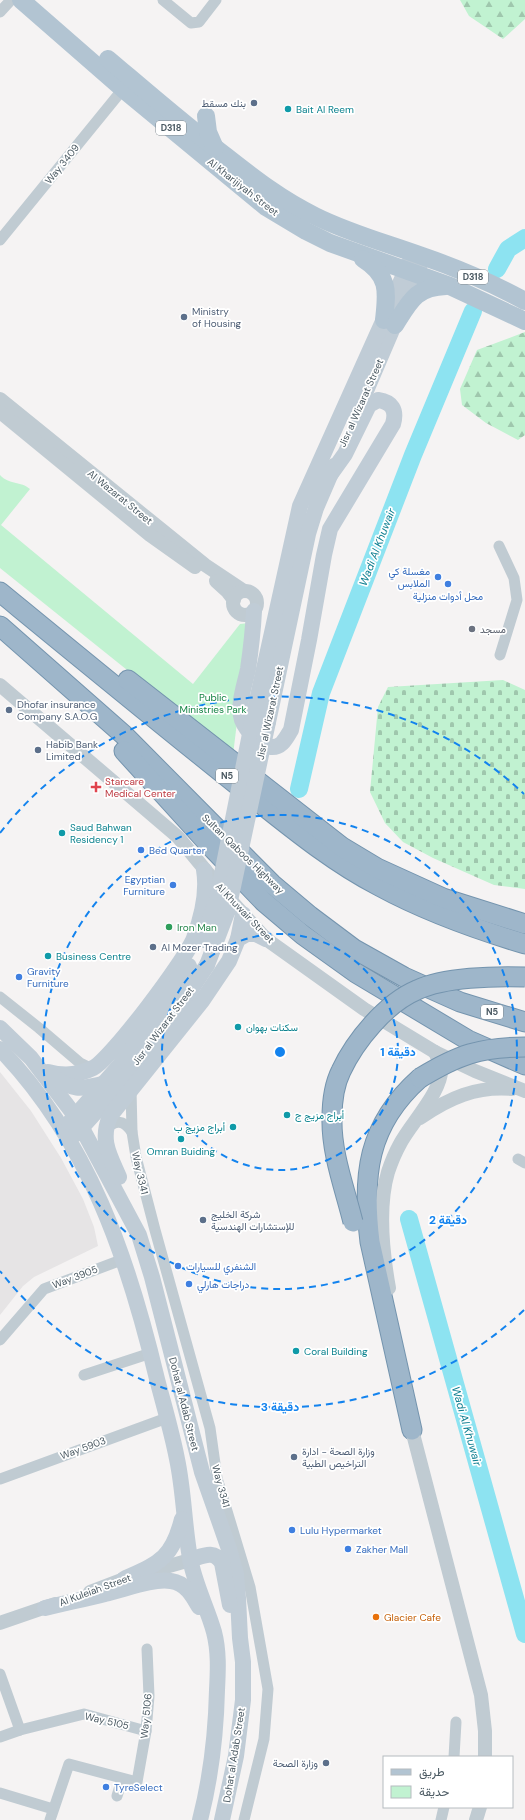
<svg xmlns="http://www.w3.org/2000/svg" width="525" height="1820" font-family="'DM Sans',Vazirmatn,sans-serif">
<style>
.education{fill:#e6e4e5}
.green{fill:#c1f2d1}
.forest{fill:url(#forest-firs)}
.cemetery{fill:url(#cemetery-stones)}
.lines{fill:none;stroke-linecap:round;stroke-linejoin:round}
.river{stroke:#8de3f1;stroke-width:18}
.trunk-casing{stroke:#7494ae;stroke-width:21}
.minor{stroke:#c0cbd2;stroke-width:11}
.tertiary{stroke:#c0cbd2;stroke-width:14}
.secondary{stroke:#c0ccd6;stroke-width:16}
.primary{stroke:#b2c4d2;stroke-width:18}
.trunk{stroke:#9eb6ca;stroke-width:19}
.trunk-bridge-casing{stroke:#7494ae;stroke-width:21;stroke-linecap:butt}
.secondary-bridge{stroke:#c0ccd6;stroke-width:16}
.trunk-bridge{stroke:#9eb6ca;stroke-width:19}
.ring{fill:none;stroke:#1383ee;stroke-width:2;stroke-dasharray:7 5}
.service-dot{fill:#5c6f8a;stroke:#fff;stroke-width:1.5}
.culture-dot{fill:#0f9aa8;stroke:#fff;stroke-width:1.5}
.shop-dot{fill:#3f7fe0;stroke:#fff;stroke-width:1.5}
.worship-dot{fill:#6b7280;stroke:#fff;stroke-width:1.5}
.health-dot{fill:#e0444e;stroke:#fff;stroke-width:1.5}
.leisure-dot{fill:#2e9e5b;stroke:#fff;stroke-width:1.5}
.food-dot{fill:#e8710a;stroke:#fff;stroke-width:1.5}
.labels{text-anchor:middle;dominant-baseline:central;stroke-width:3.5;stroke-linejoin:round;paint-order:stroke}
.shield{fill:#fff;stroke:#808a90;stroke-width:1}
.shield-label{font-size:9px;font-weight:bold;fill:#495861}
.service-label{font-size:10px;fill:#4e5e75;stroke:#fff;text-anchor:start}
.culture-label{font-size:10px;fill:#0d838f;stroke:#fff;text-anchor:start}
.street-label{font-size:10px;fill:#495861;stroke:#fff}
.shop-label{font-size:10px;fill:#366cbe;stroke:#fff;text-anchor:start}
.worship-label{font-size:10px;fill:#5b616d;stroke:#fff;text-anchor:start}
.park-label{font-size:10px;fill:#148343;stroke:#fff}
.health-label{font-size:10px;fill:#be3a42;stroke:#fff;text-anchor:start}
.leisure-label{font-size:10px;fill:#27864d;stroke:#fff;text-anchor:start}
.food-label{font-size:10px;fill:#c56008;stroke:#fff;text-anchor:start}
.water-label{font-size:11px;font-style:italic;fill:#097c8e;stroke:#fff}
.centre{fill:#1383ee;stroke:#fff;stroke-width:2}
.ring-label{font-size:12px;text-anchor:middle;font-weight:bold;fill:#1383ee;stroke:#fff;stroke-width:3.5;stroke-linejoin:round;paint-order:stroke}
</style>
<defs>
<pattern id="forest-firs" width="22" height="20" patternUnits="userSpaceOnUse"><rect width="22" height="20" fill="#c1f2d1"/><path d="M5 1l3.5 6h-7zM16 11l3.5 6h-7z" fill="#9fc7ad"/></pattern>
<pattern id="cemetery-stones" width="16" height="16" patternUnits="userSpaceOnUse"><rect width="16" height="16" fill="#c1f2d1"/><path d="M2 7V4a2 2 0 0 1 4 0v3zM10 15v-3a2 2 0 0 1 4 0v3z" fill="#9fc7ad"/></pattern>
</defs>
<rect width="100%" height="100%" fill="#f5f3f3"/>
<!-- education -->
<path class="education" d="M0,1072L31,1111L61,1158L83,1199L94,1227L98,1246L34,1277L23,1286L0,1315Z"/>
<!-- green -->
<path class="green" d="M0,475C9,485 21,481 30,489L1,525L193,684L240,624L249,623L233,755L0,568Z"/>
<!-- forest -->
<g class="forest">
<path d="M460,0H525V19L503,39L469,16Z"/>
<path d="M525,332V435L518,440L486,423L462,405L460,389L477,350Z"/>
</g>
<!-- cemetery -->
<path class="cemetery" d="M503,680L525,690V889L494,885L433,858L403,842L385,823L370,792L378,707L388,687Z"/>
<g class="lines">
<!-- river -->
<g class="river">
<path d="M497,269L508,249L525,238"/>
<path d="M299,789L321,693L413,455L473,311"/>
<path d="M409,1219L525,1634"/>
</g>
<defs>
<g id="trunk">
<path d="M0,592C78,656 157,721 236,784C282,820 327,859 379,886C425,911 475,929 525,944"/>
<path d="M0,626L125,736L272,884L310,916L354,949L404,977L460,1002L525,1022"/>
<path d="M128,680L342,847L377,868L443,898L525,924"/>
<path d="M124,751L214,850L264,902L303,935L356,973L468,1040L525,1065"/>
<path d="M412,1430L370,1242C362,1176 367,1125 420,1078"/>
</g>
</defs>
<!-- trunk casing -->
<use href="#trunk" class="trunk-casing"/>
<!-- minor -->
<g class="minor">
<path d="M163,0L191,23L199,22L216,0"/>
<path d="M0,12L11,0"/>
<path d="M0,240L123,89"/>
<path d="M499,546L514,578L517,600L500,655"/>
<path d="M0,997L39,1028L80,1063L92,1069"/>
<path d="M131,1089L132,1132L136,1157L155,1230L210,1428L217,1478L250,1587L268,1689L264,1739L244,1820"/>
<path d="M105,1129C116,1120 123,1119 132,1132"/>
<path d="M518,1159L525,1163"/>
<path d="M0,1340L44,1289L124,1259"/>
<path d="M84,1375L151,1353"/>
<path d="M0,1479L167,1418"/>
<path d="M0,1674L20,1730"/>
<path d="M0,1737L20,1730L84,1714L146,1731"/>
<path d="M454,1757L456,1722"/>
<path d="M0,1793L53,1809"/>
<path d="M117,1796L122,1780"/>
<path d="M50,1820L69,1764L137,1782L146,1731L149,1696L147,1649"/>
<path d="M441,1820L444,1807"/>
</g>
<!-- tertiary -->
<g class="tertiary">
<path d="M0,399L163,531L205,565L244,591"/>
<path d="M0,412L150,535L195,567"/>
<path d="M216,581L227,591L234,600"/>
<circle cx="245" cy="603" r="12"/>
<path d="M0,685L178,837L211,877"/>
<path d="M224,893L266,939L364,1009L435,1052L475,1071L525,1091"/>
<path d="M420,1118C449,1098 476,1086 512,1089"/>
<path d="M389,1288C383,1254 378,1206 388,1172C391,1163 395,1153 400,1144C410,1124 444,1090 441,1067C440,1062 437,1057 435,1052"/>
<path d="M412,1421V1430L481,1695L485,1731V1757"/>
<path d="M90,1592L124,1579L190,1560"/>
<path d="M0,1623L55,1604"/>
<path d="M476,1820L480,1807"/>
</g>
<!-- secondary -->
<g class="secondary">
<path d="M356,414L421,262"/>
<path d="M254,611C253,630 251,649 248,669C245,684 237,705 242,720C246,730 260,746 271,747C282,748 286,738 291,730L309,640L324,555L330,529L393,424C397,410 392,402 378,400L369,405L345,454L330,475"/>
<path d="M254,714L300,506L411,259"/>
<path d="M268,722L308,534L316,508L334,466"/>
<path d="M238,939L243,914"/>
<path d="M0,1028L31,1058L76,1117L139,1235L152,1277L202,1472L229,1549L236,1574L238,1598L240,1638L243,1662V1700L236,1756L222,1820"/>
<path d="M0,1049C89,1141 128,1258 157,1379C164,1406 172,1433 177,1459C184,1492 184,1525 190,1558C194,1583 207,1607 214,1632C219,1651 218,1671 217,1690C216,1734 211,1777 200,1820"/>
<path d="M48,1072C63,1076 79,1075 93,1068C111,1059 186,959 194,938C202,916 208,893 204,870"/>
<path d="M50,1074C72,1091 80,1090 106,1083"/>
<path d="M69,1123L120,1065L169,997L189,966"/>
<path d="M76,1134L112,1094L184,1000L207,965"/>
<path d="M119,1177C109,1154 100,1140 110,1116L202,1001L229,961L238,939L247,934H256L266,939"/>
<path d="M190,1560C203,1556 214,1549 222,1563L230,1605"/>
<path d="M124,1579C159,1563 172,1559 182,1519"/>
<path d="M45,1608C65,1603 86,1599 105,1594C124,1590 152,1578 171,1581C186,1583 193,1596 199,1607"/>
</g>
<!-- primary -->
<g class="primary">
<path d="M21,0L123,89L266,207L306,231L330,243L450,286L525,321"/>
<path d="M108,59C147,92 186,126 227,157C255,179 282,200 315,216C349,233 386,243 422,256C457,268 492,283 525,301"/>
<path d="M206,116L208,132L215,148"/>
<path d="M363,259C390,276 387,292 384,320"/>
<path d="M395,325C410,301 416,287 446,286"/>
</g>
<!-- trunk -->
<use href="#trunk" class="trunk"/>
<defs>
<g id="trunk-bridge">
<path d="M420,1078C458,1055 480,1047 525,1047"/>
<path d="M353,1222C345,1189 331,1153 332,1118C332,1102 334,1085 341,1071C355,1041 386,1003 417,990C444,977 495,976 525,977"/>
</g>
</defs>
<!-- trunk-bridge casing -->
<use href="#trunk-bridge" class="trunk-bridge-casing"/>
<!-- secondary-bridge -->
<g class="secondary-bridge">
<path d="M203,940L217,899L254,714"/>
<path d="M207,965L228,910L268,722"/>
</g>
<!-- trunk-bridge -->
<use href="#trunk-bridge" class="trunk-bridge"/>
</g>
<!-- distance rings -->
<g class="ring">
<circle cx="280" cy="1052" r="118"/>
<circle cx="280" cy="1052" r="237"/>
<path d="M524 1310A355 355 0 0 1 0 1271M0 833A355 355 0 0 1 524 794"/>
</g>
<!-- markers -->
<g class="service-dot">
<circle cx="254" cy="103" r="4"/>
<circle cx="184" cy="317" r="4"/>
<circle cx="9" cy="710" r="4"/>
<circle cx="38" cy="750" r="4"/>
<circle cx="153" cy="947" r="4"/>
<circle cx="203" cy="1220" r="4"/>
<circle cx="294" cy="1457" r="4"/>
<circle cx="326" cy="1763" r="4"/>
</g>
<g class="culture-dot">
<circle cx="288" cy="109" r="4"/>
<circle cx="62" cy="833" r="4"/>
<circle cx="48" cy="956" r="4"/>
<circle cx="238" cy="1027" r="4"/>
<circle cx="287" cy="1115" r="4"/>
<circle cx="233" cy="1127" r="4"/>
<circle cx="181" cy="1139" r="4"/>
<circle cx="296" cy="1351" r="4"/>
</g>
<g class="shop-dot">
<circle cx="438" cy="577" r="4"/>
<circle cx="448" cy="584" r="4"/>
<circle cx="141" cy="850" r="4"/>
<circle cx="173" cy="885" r="4"/>
<circle cx="19" cy="977" r="4"/>
<circle cx="178" cy="1266" r="4"/>
<circle cx="189" cy="1284" r="4"/>
<circle cx="292" cy="1530" r="4"/>
<circle cx="348" cy="1549" r="4"/>
<circle cx="106" cy="1787" r="4"/>
</g>
<circle class="worship-dot" cx="472" cy="629" r="4"/>
<path class="health-dot" d="M94 781h4v4h4v4h-4v4h-4v-4h-4v-4h4z"/>
<circle class="leisure-dot" cx="169" cy="927" r="4"/>
<circle class="food-dot" cx="376" cy="1617" r="4"/>
<g class="labels">
<!-- shield labels -->
<g class="shield">
<rect x="156" y="121" width="30" height="14" rx="3"/>
<rect x="458" y="270" width="30" height="14" rx="3"/>
<rect x="216" y="769" width="22" height="14" rx="3"/>
<rect x="481" y="1005" width="22" height="14" rx="3"/>
</g>
<g class="shield-label">
<text x="171" y="128">D318</text>
<text x="473" y="277">D318</text>
<text x="227" y="776">N5</text>
<text x="492" y="1012">N5</text>
</g>
<!-- service labels -->
<g class="service-label">
<text x="246" y="103" text-anchor="end">بنك مسقط</text>
<text x="192" y="311">Ministry<tspan x="192" dy="12">of Housing</tspan></text>
<text x="17" y="704">Dhofar insurance<tspan x="17" dy="12">Company S.A.O.G</tspan></text>
<text x="46" y="744">Habib Bank<tspan x="46" dy="12">Limited</tspan></text>
<text x="161" y="947">Al Mozer Trading</text>
<text x="211" y="1214">شركة الخليج<tspan x="211" dy="12">للإستشارات الهندسية</tspan></text>
<text x="302" y="1451">وزارة الصحة - ادارة<tspan x="302" dy="12">التراخيص الطبية</tspan></text>
<text x="318" y="1763" text-anchor="end">وزارة الصحة</text>
</g>
<!-- culture labels -->
<g class="culture-label">
<text x="296" y="109">Bait Al Reem</text>
<text x="70" y="827">Saud Bahwan<tspan x="70" dy="12">Residency 1</tspan></text>
<text x="56" y="956">Business Centre</text>
<text x="246" y="1027">سكنات بهوان</text>
<text x="295" y="1115">أبراج مزيج ج</text>
<text x="225" y="1127" text-anchor="end">أبراج مزيج ب</text>
<text x="181" y="1151" text-anchor="middle">Omran Buiding</text>
<text x="304" y="1351">Coral Building</text>
</g>
<!-- street labels -->
<g class="street-label">
<text transform="translate(62 164) rotate(-51)">Way 3409</text>
<text transform="translate(243 187) rotate(38)">Al Kharijiyah Street</text>
<text transform="translate(361 403) rotate(-66)">Jisr al Wizarat Street</text>
<text transform="translate(120 497) rotate(39)">Al Wazarat Street</text>
<text transform="translate(270 713) rotate(-78)">Jisr al Wizarat Street</text>
<text transform="translate(243 854) rotate(44)">Sultan Qaboos Highway</text>
<text transform="translate(245 913) rotate(46)">Al Khuwair Street</text>
<text transform="translate(163 1026) rotate(-53)">Jisr al Wizarat Street</text>
<text transform="translate(140 1173) rotate(77)">Way 3341</text>
<text transform="translate(75 1277) rotate(-21)">Way 3905</text>
<text transform="translate(184 1404) rotate(76)">Dohat al Adab Street</text>
<text transform="translate(83 1448) rotate(-20)">Way 5903</text>
<text transform="translate(221 1486) rotate(75)">Way 3341</text>
<text transform="translate(95 1590) rotate(-20)">Al Kuleiah Street</text>
<text transform="translate(146 1716) rotate(-85)">Way 5106</text>
<text transform="translate(107 1721) rotate(13)">Way 5105</text>
<text transform="translate(234 1755) rotate(-81)">Dohat al Adab Street</text>
</g>
<!-- shop labels -->
<g class="shop-label">
<text x="430" y="571" text-anchor="end">مغسلة كي<tspan x="430" dy="12">الملابس</tspan></text>
<text x="448" y="596" text-anchor="middle">محل أدوات منزلية</text>
<text x="149" y="850">Bed Quarter</text>
<text x="165" y="879" text-anchor="end">Egyptian<tspan x="165" dy="12">Furniture</tspan></text>
<text x="27" y="971">Gravity<tspan x="27" dy="12">Furniture</tspan></text>
<text x="186" y="1266">الشنفري للسيارات</text>
<text x="197" y="1284">دراجات هارلي</text>
<text x="300" y="1530">Lulu Hypermarket</text>
<text x="356" y="1549">Zakher Mall</text>
<text x="114" y="1787">TyreSelect</text>
</g>
<!-- worship labels -->
<g class="worship-label">
<text x="480" y="629">مسجد</text>
</g>
<!-- park labels -->
<g class="park-label">
<text x="213" y="697">Public<tspan x="213" dy="12">Ministries Park</tspan></text>
</g>
<!-- health labels -->
<g class="health-label">
<text x="105" y="781">Starcare<tspan x="105" dy="12">Medical Center</tspan></text>
</g>
<!-- leisure labels -->
<g class="leisure-label">
<text x="177" y="927">Iron Man</text>
</g>
<!-- food labels -->
<g class="food-label">
<text x="384" y="1617">Glacier Cafe</text>
</g>
<!-- water labels -->
<g class="water-label">
<text transform="translate(377 547) rotate(-69)">Wadi Al Khuwair</text>
<text transform="translate(467 1426) rotate(74)">Wadi Al Khuwair</text>
</g>
</g>
<circle cx="280" cy="1052" r="6" class="centre"/>
<g class="ring-label">
<text x="398" y="1056">1 دقيقة</text>
<text x="448" y="1224">2 دقيقة</text>
<text x="280" y="1411">3 دقيقة</text>
</g>
<!-- legend -->
<rect x="383" y="1756" width="130" height="52" fill="#ffffff" stroke="#b6bcc0"/>
<rect x="391" y="1769" width="20" height="6" fill="#b2c4d2" stroke="#b6bcc0"/>
<text x="419" y="1776" font-size="12" fill="#495861">طريق</text>
<rect x="391" y="1786" width="20" height="12" fill="#c1f2d1" stroke="#b6bcc0"/>
<text x="419" y="1796" font-size="12" fill="#495861">حديقة</text>
</svg>
